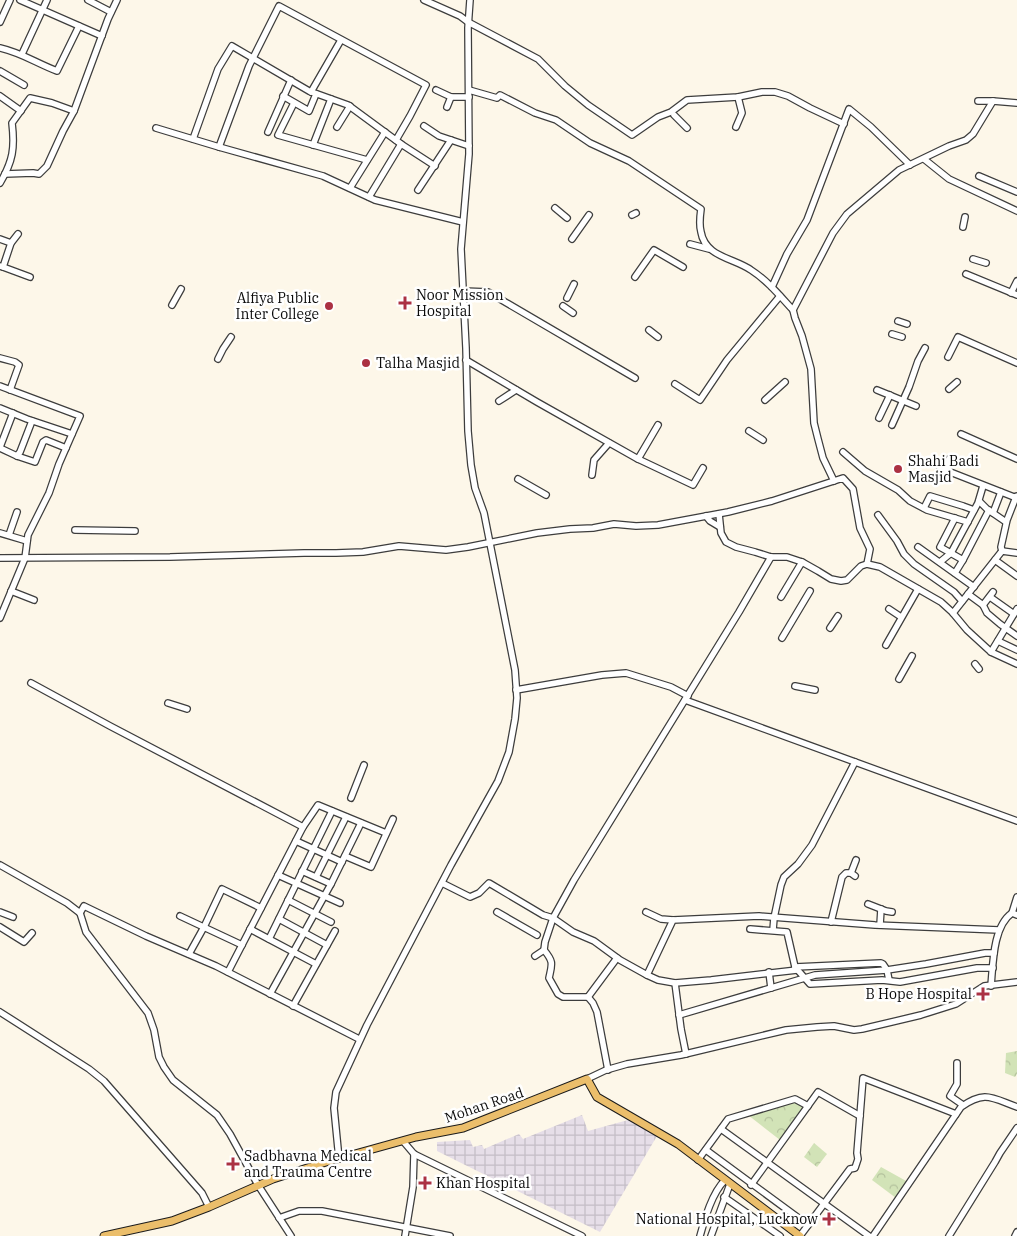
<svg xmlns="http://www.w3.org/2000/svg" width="1017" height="1236" font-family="'IBM Plex Serif',serif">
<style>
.industrial{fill:url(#industrial-grid)}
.park{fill:url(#park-crowns)}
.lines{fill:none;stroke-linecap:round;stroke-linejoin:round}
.minor-casing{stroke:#3d3d3d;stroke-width:8}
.major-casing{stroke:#1b1b1b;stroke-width:9}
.minor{stroke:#fff;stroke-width:5.5}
.major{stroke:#ebbe6b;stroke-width:7}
.poi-dot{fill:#ab3143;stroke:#fff;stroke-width:2}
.labels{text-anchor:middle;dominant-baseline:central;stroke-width:5;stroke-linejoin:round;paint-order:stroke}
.poi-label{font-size:14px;fill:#0a0a0a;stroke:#fff;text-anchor:start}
.street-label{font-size:14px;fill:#0a0a0a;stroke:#fff}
</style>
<defs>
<pattern id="industrial-grid" width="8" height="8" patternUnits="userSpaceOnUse" patternTransform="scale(1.25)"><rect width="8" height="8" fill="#e6dee8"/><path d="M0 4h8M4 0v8" fill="none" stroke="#c4bdc6"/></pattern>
<pattern id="park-crowns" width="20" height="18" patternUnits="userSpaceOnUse" patternTransform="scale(1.25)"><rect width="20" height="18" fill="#d2e3b7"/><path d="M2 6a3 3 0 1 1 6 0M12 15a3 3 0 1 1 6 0" fill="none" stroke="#b3c19c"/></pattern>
</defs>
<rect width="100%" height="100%" fill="#fdf7e9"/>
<!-- industrial -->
<path class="industrial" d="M582,1115L588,1131L628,1120L657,1136L600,1232L437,1151V1142L470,1140L473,1147L482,1145L484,1149L519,1134L523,1139Z"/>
<!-- park -->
<g class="park">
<path d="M1017,1051V1074L1015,1077L1005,1073L1006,1053Z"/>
<path d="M795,1101L804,1108L780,1140L748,1115Z"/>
<path d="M814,1143L827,1154L817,1167L804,1157Z"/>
<path d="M881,1167L908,1182L896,1198L872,1180Z"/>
</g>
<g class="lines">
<defs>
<g id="minor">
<path d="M20,0L102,36"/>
<path d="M88,0L111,12"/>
<path d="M424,0L460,16L468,22L538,59L565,86L588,105L632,135L658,117L671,112L687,100L738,97L762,92H775L788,96L810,108L844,124"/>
<path d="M0,22L10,0"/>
<path d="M0,48C22,53 36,63 57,71L79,26"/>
<path d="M22,54L47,0"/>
<path d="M0,71L24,85"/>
<path d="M436,90L451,97H469"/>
<path d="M469,90L497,98L500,95L535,113L556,120L590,143L629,161L701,209C700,216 699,225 701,232C705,257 734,258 751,270C768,281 780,296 793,310"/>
<path d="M311,92L341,40"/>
<path d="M0,96L21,111"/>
<path d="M283,96L309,111L316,94"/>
<path d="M978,101H993"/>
<path d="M294,103L278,135L367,160"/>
<path d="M447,107L451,97"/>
<path d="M674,115L687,128"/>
<path d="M424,126L439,136L451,140"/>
<path d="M337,127L350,106"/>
<path d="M736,127L742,113L738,97"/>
<path d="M156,128L219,147L323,176L375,200L463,222"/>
<path d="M268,132L291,80"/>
<path d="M193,139L218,69L232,46L309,91L348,105L401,144L435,166"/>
<path d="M313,145L331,99"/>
<path d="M219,147L249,66L279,6L426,85L410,116L396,140"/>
<path d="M924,159L949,179L1017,211"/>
<path d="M5,174L33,173L39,174L47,166L63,131L74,111L108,19L117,0"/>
<path d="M979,176L1017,192"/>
<path d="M0,183C13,161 15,148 12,123L30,98L52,103L74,111"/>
<path d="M350,188L385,132"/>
<path d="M418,190L451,140L469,146"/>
<path d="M369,197L401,144"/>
<path d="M555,208L567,218"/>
<path d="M632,215L636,213"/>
<path d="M963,227L965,217"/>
<path d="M0,239L11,243"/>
<path d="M572,239L589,215"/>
<path d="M690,244L709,249"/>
<path d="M973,259L986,263"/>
<path d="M0,266L3,267L11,243L18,234"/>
<path d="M3,267L30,277"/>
<path d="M966,274L1017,295"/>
<path d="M635,277L654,250L683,267"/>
<path d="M772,287L787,254L807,220L849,109L871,127L910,165"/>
<path d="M463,291L488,292L635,378"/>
<path d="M1011,293L1017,281"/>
<path d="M567,298L574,284"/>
<path d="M172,305L181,289"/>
<path d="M563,306L573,313"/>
<path d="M898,321L907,324"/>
<path d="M649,330L658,337"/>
<path d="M892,334L902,337"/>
<path d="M948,357L958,337L1017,363"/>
<path d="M0,358L15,362L19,365L10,390"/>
<path d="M218,359L223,349L231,337"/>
<path d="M466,360L537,402L638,459L693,485L703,468"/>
<path d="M675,384L700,400L727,360L780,296"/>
<path d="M0,386L80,416L59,464L49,493L28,535L25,558L0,618"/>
<path d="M949,389L957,382"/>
<path d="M877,390L916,406"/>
<path d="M765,400L785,382"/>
<path d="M499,401L516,390"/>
<path d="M0,408L27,419L72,434"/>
<path d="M879,418L890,395"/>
<path d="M892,425L909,387L918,361L925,348"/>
<path d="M749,431L763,440"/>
<path d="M961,434L1017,459"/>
<path d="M0,447L13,413"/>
<path d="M0,448L17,456L35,462L43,442L46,440L66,448"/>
<path d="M843,452L865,471L898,490L910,501L927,510L968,522"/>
<path d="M17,456L20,452L32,421"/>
<path d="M638,459L658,425"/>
<path d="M940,468L1014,497L1017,496"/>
<path d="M947,471V463L949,459"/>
<path d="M592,475L594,460L609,443"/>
<path d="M518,479L546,495"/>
<path d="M834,481L823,458L818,439L814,423L811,369L802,336L795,318L793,310L833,233L847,214L899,170L949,146L966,140L973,134L993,101L1017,103"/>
<path d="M979,501L987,509L1006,522"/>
<path d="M924,508L930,496L963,506L974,510"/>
<path d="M993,513L1001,492"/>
<path d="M719,514L721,533L726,542L736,547L755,552L771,557H787L802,562L818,571L831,579L841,581L847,580L861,566L867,564L880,567L941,602L952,612L967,630L991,652L1017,664"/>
<path d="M878,515L897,541L904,554L914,564L954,592L962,601"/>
<path d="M706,516L710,521L720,527"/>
<path d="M955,518L940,547L963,560"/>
<path d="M75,530L135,531"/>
<path d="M0,533L27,541"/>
<path d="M9,535L17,512"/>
<path d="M918,547L974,587"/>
<path d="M1002,551L1001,547L1007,520L1016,497"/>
<path d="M0,558L170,557L304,553H336L363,552L399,546L446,550L468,547L537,533L570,529L593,528L614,524L636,526L658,525L728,512L772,501L843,478L853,489L860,528L870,549L867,564"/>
<path d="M995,560L1017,576"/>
<path d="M940,562L951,553L978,503L983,486"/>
<path d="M955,573L963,560L989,510"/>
<path d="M11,591L34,600"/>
<path d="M968,594L983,605L987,613L1000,624L1017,636"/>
<path d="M781,597L802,562"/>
<path d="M990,597L1014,614"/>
<path d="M983,605L993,592"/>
<path d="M889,609L901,617"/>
<path d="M953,613L1002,551L1017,553"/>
<path d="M830,628L838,616"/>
<path d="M782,638L810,591"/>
<path d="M998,641L1017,650"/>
<path d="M886,645L918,589"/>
<path d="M991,652L1017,609"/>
<path d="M975,664L979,669"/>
<path d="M899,679L912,656"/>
<path d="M31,683L110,726L303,827"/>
<path d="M795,686L815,690"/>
<path d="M516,690L602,675L626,673L671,687L688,696"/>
<path d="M685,700L1017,821"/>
<path d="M168,703L187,709"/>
<path d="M351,798L364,765"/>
<path d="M296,841L342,862"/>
<path d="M345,856L371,867L393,819"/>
<path d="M0,865L67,903L80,913L86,932L148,1013L154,1030L159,1057L164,1067L173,1080L217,1115L230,1134L258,1185L291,1236"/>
<path d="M302,871L331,884"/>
<path d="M278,875L340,903"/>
<path d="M855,876L851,873L856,860"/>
<path d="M316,877L346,817"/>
<path d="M442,883L470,897L479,893L489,883L543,915L553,918L573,932L594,941L620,960L647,975L673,920L759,916L875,925L999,930"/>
<path d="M1017,897L1012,913L1017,915"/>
<path d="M288,900L331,922"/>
<path d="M868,904L886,911L892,912"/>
<path d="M0,912L13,917"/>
<path d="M497,912L537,935"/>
<path d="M646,912L661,919L673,920"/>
<path d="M80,913L84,906L146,936L216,966L359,1039"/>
<path d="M180,916L242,945"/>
<path d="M279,919L327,945"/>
<path d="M831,922L842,877L846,873H851"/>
<path d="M880,925L881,909"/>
<path d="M0,927L24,942L32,933"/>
<path d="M250,929L316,964"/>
<path d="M750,929L787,932L795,967L810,984L882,980L900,982L977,968H993"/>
<path d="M773,930L774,918L781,885L784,877L798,864L812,845L855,762"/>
<path d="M269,939L332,811"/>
<path d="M189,954L204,927L222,889L261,908"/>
<path d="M535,956L544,950"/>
<path d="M795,967L881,963L883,964L887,970L889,980"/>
<path d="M228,972L303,827L318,805L386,833"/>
<path d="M769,972L771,988"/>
<path d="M647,975L658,980L675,983L711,980L797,970"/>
<path d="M675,983L681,1029L686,1054"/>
<path d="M991,986C993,964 993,926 1012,913"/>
<path d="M270,994L331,884L361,823"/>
<path d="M588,997L617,958"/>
<path d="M293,1006L335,931"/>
<path d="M0,1012L89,1069L104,1081L202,1193L209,1207"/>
<path d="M679,1015L815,975L887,970L926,964L985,953H994"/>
<path d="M957,1063V1084L950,1096L963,1105"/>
<path d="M608,1070L597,1012L593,1003L588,997H563L558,994L549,978C552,964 554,962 544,950L545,942L553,918L574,880L739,612L771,557"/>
<path d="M587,1079L606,1070L627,1064L681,1055L786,1030L817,1027L834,1026L854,1030L862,1029L921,1015L956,1004L984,986L1017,982"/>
<path d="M721,1129L869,1236"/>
<path d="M403,1141L414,1154L582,1236"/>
<path d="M706,1150L808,1225"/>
<path d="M339,1159L334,1108L336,1092L367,1025L451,865L498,781L509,752L515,719L517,698L515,670L484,513L475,488L471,465L468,431L466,348L461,249L469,154L468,28L470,0"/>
<path d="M698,1160L728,1119L795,1099L808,1106"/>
<path d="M751,1185L818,1092L860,1116"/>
<path d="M724,1197L780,1236"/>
<path d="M279,1218L299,1211H322L450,1236"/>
<path d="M405,1236L413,1187L414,1154"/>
<path d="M700,1236C705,1218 712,1193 725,1180"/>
<path d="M711,1236L730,1184"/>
<path d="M800,1236L850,1169L855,1168L858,1159L857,1153L863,1078L956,1114"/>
<path d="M873,1236L961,1107C985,1090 992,1098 1017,1107"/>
<path d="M949,1236L995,1162L1000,1153L1017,1128"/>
<path d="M1015,1236L1017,1232"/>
</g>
<path id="major" d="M104,1236L172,1221L209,1207L273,1179L326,1162L416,1137L463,1128L587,1079L597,1097L678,1144L800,1236"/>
</defs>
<!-- minor casing -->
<use href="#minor" class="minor-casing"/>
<!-- major casing -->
<use href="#major" class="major-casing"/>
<!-- minor -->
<use href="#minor" class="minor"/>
<!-- major -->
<use href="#major" class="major"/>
</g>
<!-- markers -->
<g class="poi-dot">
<path d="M402.5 295.5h5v5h5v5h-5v5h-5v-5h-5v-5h5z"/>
<circle cx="329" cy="306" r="5"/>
<circle cx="366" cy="363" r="5"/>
<circle cx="898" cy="469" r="5"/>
<path d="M980.5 986.5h5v5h5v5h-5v5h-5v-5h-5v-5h5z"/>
<path d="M230.5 1156.5h5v5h5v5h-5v5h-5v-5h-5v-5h5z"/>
<path d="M422.5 1175.5h5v5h5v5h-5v5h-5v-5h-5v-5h5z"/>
<path d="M826.5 1211.5h5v5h5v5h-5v5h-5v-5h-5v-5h5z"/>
</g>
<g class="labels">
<!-- poi labels -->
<g class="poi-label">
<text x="416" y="295">Noor Mission<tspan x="416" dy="16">Hospital</tspan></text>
<text x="319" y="298" text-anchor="end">Alfiya Public<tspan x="319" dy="16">Inter College</tspan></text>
<text x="376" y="363">Talha Masjid</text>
<text x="908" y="461">Shahi Badi<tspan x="908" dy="16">Masjid</tspan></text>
<text x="972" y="994" text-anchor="end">B Hope Hospital</text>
<text x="244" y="1156">Sadbhavna Medical<tspan x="244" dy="16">and Trauma Centre</tspan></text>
<text x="436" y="1183">Khan Hospital</text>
<text x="818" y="1219" text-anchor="end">National Hospital, Lucknow</text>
</g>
<!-- street labels -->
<g class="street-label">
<text transform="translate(484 1105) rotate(-19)">Mohan Road</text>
</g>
</g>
</svg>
